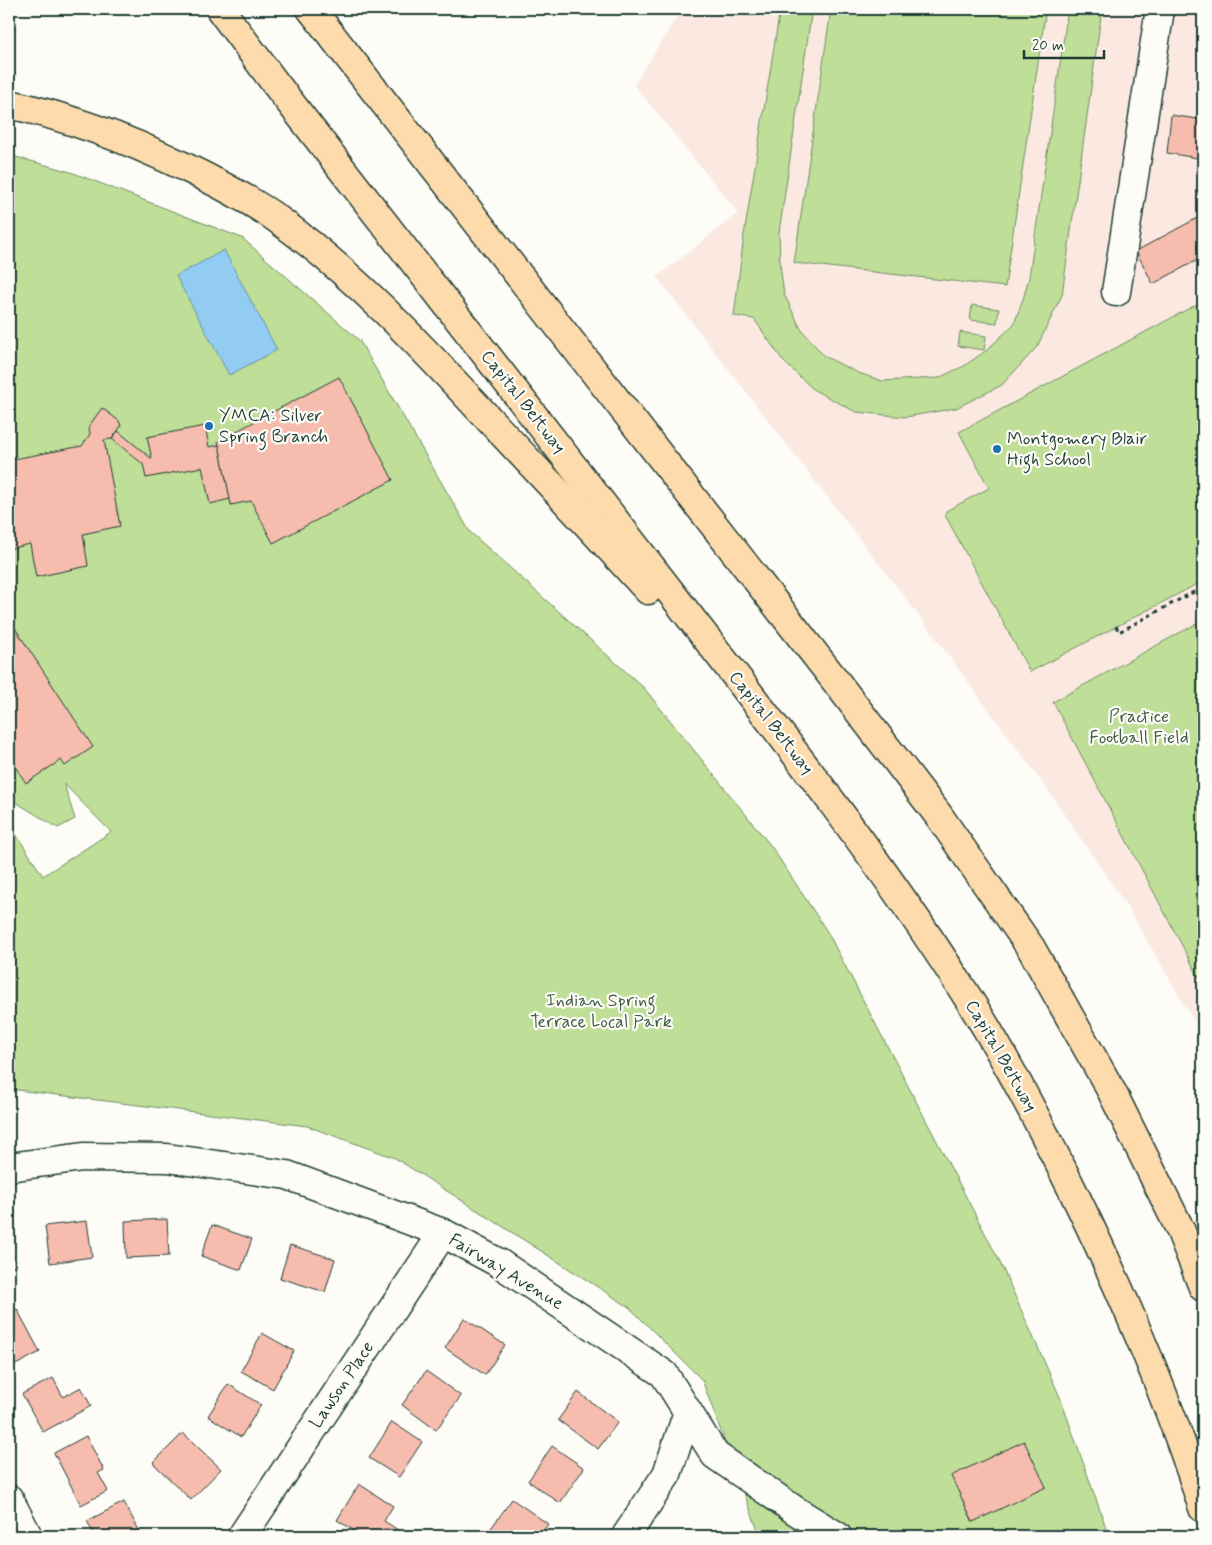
<svg xmlns="http://www.w3.org/2000/svg" width="1212" height="1545" font-family="Mynerve,sans-serif">
<style>
.built{fill:#fbe9e1}
.green{fill:#bfde97;stroke:#6f8e66}
.water{fill:#93ccf2;stroke:#6593a6}
.building{fill:#f6bcae;stroke:#1f3d34}
.lines{fill:none;stroke-linecap:round;stroke-linejoin:round}
.minor-casing{stroke:#1f3d34;stroke-width:31}
.highway-casing{stroke:#1f3d34;stroke-width:31}
.path{stroke:#1f3d34;stroke-width:3;stroke-dasharray:4 4;stroke-linecap:butt}
.minor{stroke:#fdfcf7;stroke-width:28}
.highway{stroke:#fedbac;stroke-width:28}
.poi-dot{fill:#1f6fb2;stroke:#fdfcf7;stroke-width:2}
.labels{text-anchor:middle;dominant-baseline:central;stroke-width:4.5;stroke-linejoin:round;paint-order:stroke}
.street-label{font-size:18px;fill:#1f3d34;stroke:#fdfcf7}
.poi-label{font-size:18px;fill:#1f3d34;stroke:#fdfcf7;text-anchor:start}
.park-label{font-size:18px;fill:#3f5d48;stroke:#fdfcf7}
</style>
<rect width="100%" height="100%" fill="#fdfcf7"/>
<filter id="ink" filterUnits="userSpaceOnUse"><feTurbulence type="fractalNoise" baseFrequency=".02" numOctaves="2"/><feDisplacementMap in="SourceGraphic" scale="10" xChannelSelector="R" yChannelSelector="G"/><feConvolveMatrix kernelMatrix="1 2 1 2 8 2 1 2 1" color-interpolation-filters="sRGB"/></filter>
<g filter="url(#ink)">
<!-- built -->
<path class="built" d="M682,9H1203V1037L1128,908L1050,793L923,621L657,277L738,213L634,85Z"/>
<!-- green -->
<g class="green">
<path d="M780,9H812L779,233L780,265L784,294L801,329L824,356L856,372L882,381L938,378L964,366L987,350L1014,324L1024,296L1029,277L1068,9H1102L1062,295L1037,347L1002,385L956,408L906,417L856,412L814,390L783,361L754,319L734,316L744,235Z"/>
<path d="M831,9H1046L1005,287L794,263Z"/>
<path d="M9,155L71,172L242,238L359,340L470,532L644,688L771,846L828,933L998,1258L1060,1397L1109,1536H760L702,1380L629,1307L395,1158L307,1126L9,1089V823L43,876L111,832L64,784L75,819L58,828L9,798V795L12,792L9,789Z"/>
<path d="M1203,301V581L1030,672L945,515L946,511L989,488L959,432Z"/>
<path d="M972,305L999,309L997,323L970,320Z"/>
<path d="M960,332L986,336L984,350L958,346Z"/>
<path d="M1203,620V985L1053,702Z"/>
</g>
<!-- water -->
<path class="water" d="M224,250L277,350L229,375L176,276Z"/>
<!-- building -->
<g class="building">
<path d="M1171,115L1203,120V159L1167,153Z"/>
<path d="M1203,215V257L1153,284L1136,251Z"/>
<path d="M339,377L393,480L273,543L251,501L231,505L218,441Z"/>
<path d="M102,408L119,421L121,426L112,439L104,440L120,526L83,534L88,566L36,577L30,544L9,549V460L82,446L90,434L89,426Z"/>
<path d="M205,426L209,447L219,445L230,499L210,504L202,467L146,478L143,464L112,439L118,431L152,459L147,437Z"/>
<path d="M9,619L93,747L65,766L61,760L26,783L9,757Z"/>
<path d="M167,1219L169,1256L126,1258L125,1221Z"/>
<path d="M87,1221L92,1257L50,1263L45,1226Z"/>
<path d="M212,1225L252,1239L241,1270L201,1256Z"/>
<path d="M9,1243L16,1266L9,1268Z"/>
<path d="M290,1245L335,1259L325,1292L280,1278Z"/>
<path d="M17,1309L40,1352L10,1368L9,1313Z"/>
<path d="M464,1318L505,1345L485,1375L445,1348Z"/>
<path d="M262,1333L294,1351L273,1389L241,1371Z"/>
<path d="M426,1371L461,1396L436,1430L402,1405Z"/>
<path d="M53,1378L63,1397L81,1387L91,1406L43,1432L22,1394Z"/>
<path d="M228,1384L261,1405L241,1437L208,1416Z"/>
<path d="M578,1392L618,1422L598,1449L558,1420Z"/>
<path d="M392,1422L422,1442L399,1477L369,1458Z"/>
<path d="M183,1433L221,1469L191,1500L153,1463Z"/>
<path d="M86,1436L104,1470L98,1473L108,1491L81,1505L54,1453Z"/>
<path d="M1024,1441L1046,1487L973,1522L951,1476Z"/>
<path d="M552,1446L584,1468L560,1503L528,1481Z"/>
<path d="M359,1484L393,1506L384,1521L398,1530L394,1536H363L337,1520Z"/>
<path d="M512,1499L548,1524L540,1536H491L487,1534Z"/>
<path d="M124,1502L142,1536H95L87,1521Z"/>
</g>
<g class="lines">
<defs>
<g id="minor">
<path d="M1116,292L1160,9"/>
<path d="M9,1167L83,1157L167,1158L287,1175L443,1233L499,1263L664,1374L715,1455L796,1511L837,1536"/>
<path d="M9,1499L28,1536"/>
<path d="M242,1536L443,1233"/>
<path d="M626,1536L667,1474L688,1412"/>
</g>
<g id="highway">
<path d="M220,9L275,83C402,246 528,409 655,572C760,708 868,842 961,987C997,1042 1028,1101 1057,1159C1114,1272 1165,1388 1203,1508"/>
<path d="M311,9L831,675L939,816L1031,948L1112,1092L1180,1229L1203,1287"/>
<path d="M9,104C69,117 127,139 183,166C214,181 247,198 276,218C354,274 420,345 485,415C540,473 594,531 648,590"/>
</g>
</defs>
<!-- minor casing -->
<use href="#minor" class="minor-casing"/>
<!-- highway casing -->
<use href="#highway" class="highway-casing"/>
<!-- path -->
<path class="path" d="M1116,626L1119,632L1203,587"/>
<!-- minor -->
<use href="#minor" class="minor"/>
<!-- highway -->
<use href="#highway" class="highway"/>
</g>
</g>
<!-- markers -->
<g class="poi-dot">
<circle cx="209" cy="426" r="5"/>
<circle cx="997" cy="449" r="5"/>
</g>
<g class="labels">
<!-- street labels -->
<g class="street-label">
<text transform="translate(523 402) rotate(52)">Capital Beltway</text>
<text transform="translate(771 723) rotate(52)">Capital Beltway</text>
<text transform="translate(1001 1056) rotate(60)">Capital Beltway</text>
<text transform="translate(506 1272) rotate(31)">Fairway Avenue</text>
<text transform="translate(342 1385) rotate(-56)">Lawson Place</text>
</g>
<!-- poi labels -->
<g class="poi-label">
<text x="219" y="416">YMCA: Silver<tspan x="219" dy="21">Spring Branch</tspan></text>
<text x="1007" y="439">Montgomery Blair<tspan x="1007" dy="21">High School</tspan></text>
</g>
<!-- park labels -->
<g class="park-label">
<text x="1139" y="717">Practice<tspan x="1139" dy="21">Football Field</tspan></text>
<text x="601" y="1001">Indian Spring<tspan x="601" dy="21">Terrace Local Park</tspan></text>
</g>
</g>
<!-- margin -->
<rect width="1212" height="1545" fill="none" stroke="#fdfcf7" stroke-width="30"/>
<rect x="15" y="15" width="1182" height="1515" fill="none" stroke="#1f3d34" stroke-width="2" filter="url(#ink)"/>
<!-- scale -->
<path d="M1024 50v8h80v-8" fill="none" stroke="#1f3d34" stroke-width="2.5"/>
<text x="1032" y="50" font-size="15" fill="#1f3d34" stroke="#fdfcf7" stroke-width="4" paint-order="stroke">20 m</text>
</svg>
